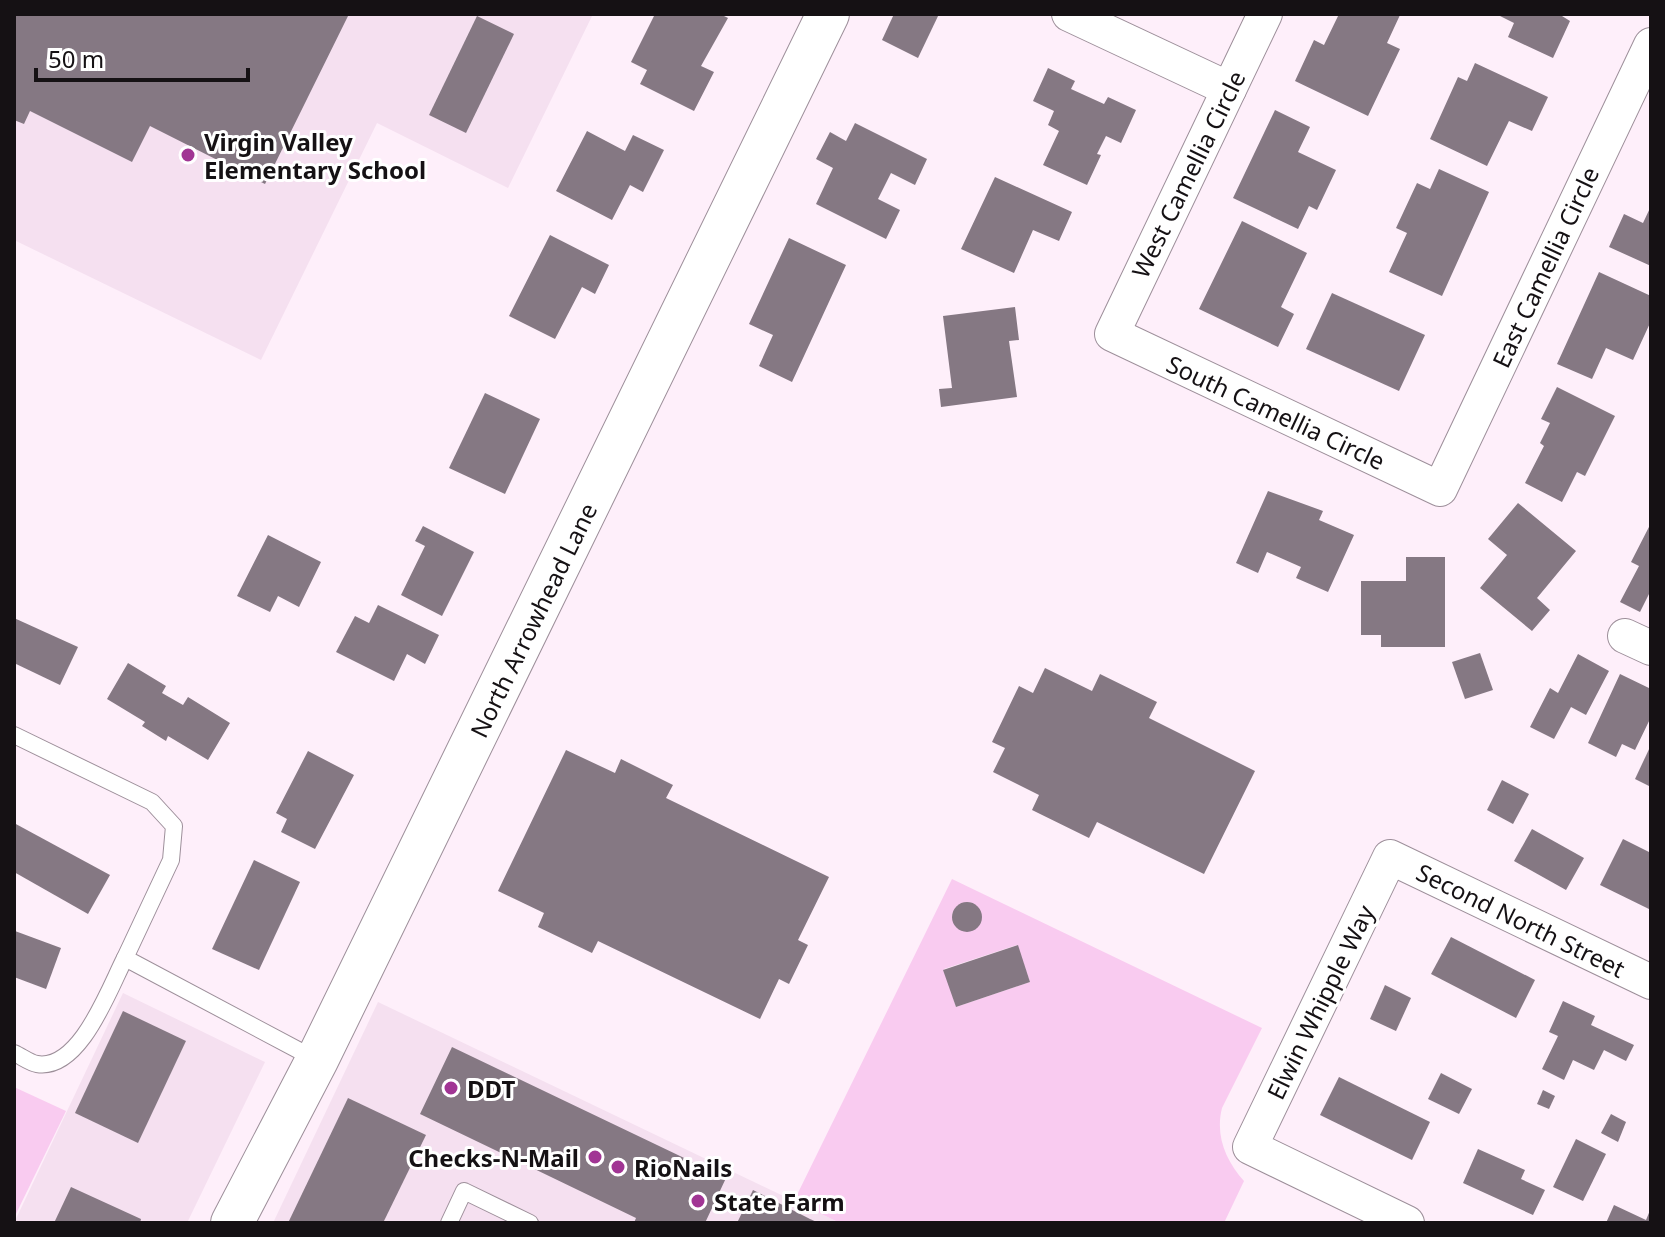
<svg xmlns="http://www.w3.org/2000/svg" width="1665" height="1237" font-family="'Noto Sans',sans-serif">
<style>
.built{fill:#f5e0f0}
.green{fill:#f9cbf0;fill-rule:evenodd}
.building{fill:#857883}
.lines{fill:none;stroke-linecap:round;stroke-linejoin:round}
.service-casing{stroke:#9d8f9a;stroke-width:18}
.minor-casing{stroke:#9d8f9a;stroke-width:36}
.tertiary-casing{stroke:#9d8f9a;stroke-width:44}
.service{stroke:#fff;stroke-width:16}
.minor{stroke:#fff;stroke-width:34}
.tertiary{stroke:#fff;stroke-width:42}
.poi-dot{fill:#a13594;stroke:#fff;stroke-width:3}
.labels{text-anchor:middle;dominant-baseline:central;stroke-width:6;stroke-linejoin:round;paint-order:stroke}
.poi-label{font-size:24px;font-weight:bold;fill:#151114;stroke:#fff;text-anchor:start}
.street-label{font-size:24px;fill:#151114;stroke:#fff}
</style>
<rect width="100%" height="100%" fill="#feeffa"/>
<!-- built -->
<g class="built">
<path d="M14,14H593L508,188L377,123L261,360L14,240Z"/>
<path d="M123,993L265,1062L187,1223H14Z"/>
<path d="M378,1002L840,1223H273Z"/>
</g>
<!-- green -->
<g class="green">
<path d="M952,879L1262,1028L1222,1108C1215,1136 1226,1161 1244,1181L1224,1223H840L794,1201ZM970,902L980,912L981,922L974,929L964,931L956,927L952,914L957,906ZM1017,945L1030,982L956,1007L944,969Z"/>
<path d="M14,1087L66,1111L14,1218Z"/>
</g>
<!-- building -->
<g class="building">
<path d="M14,14H349L265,184L150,126L132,162L30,111L24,124L14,120Z"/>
<path d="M655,14H720L728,18L701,66L714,72L694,111L640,84L647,70L631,62Z"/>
<path d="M894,14H939L918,58L882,40Z"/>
<path d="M1339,14L1400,15L1387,43L1400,49L1368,116L1295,81L1314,40L1324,45Z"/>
<path d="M1496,14H1563L1562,16L1570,21L1553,58L1508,37L1514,23Z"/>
<path d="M477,16L514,34L466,133L429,115Z"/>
<path d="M1475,63L1548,97L1532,131L1509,121L1487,166L1430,139L1458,77L1467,81Z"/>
<path d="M1048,68L1075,81L1071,89L1104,104L1108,97L1136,110L1121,143L1106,136L1097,154L1101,155L1087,185L1043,165L1059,131L1048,125L1054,111L1033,101Z"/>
<path d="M1275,110L1310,127L1298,152L1336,170L1317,210L1309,206L1298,229L1233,198Z"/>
<path d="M855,123L927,159L915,185L891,173L878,199L900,210L886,239L816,204L833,168L816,159L830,132L846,141Z"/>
<path d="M587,131L625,151L633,135L664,150L643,192L630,185L612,220L556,191Z"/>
<path d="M1439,169L1489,192L1442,296L1389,272L1407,233L1396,228L1417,183L1430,189Z"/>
<path d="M995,177L1072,212L1059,241L1033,230L1014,273L961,249Z"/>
<path d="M1651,206V266L1609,247L1624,214L1643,223Z"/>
<path d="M1242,221L1307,253L1281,307L1294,314L1278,347L1199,309Z"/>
<path d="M550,235L609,265L595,294L582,287L555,339L509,316Z"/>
<path d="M789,238L846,265L792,382L759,366L773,335L749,324Z"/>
<path d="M1599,272L1651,296V321L1633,360L1606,348L1592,379L1557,364Z"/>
<path d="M1332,293L1425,335L1399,391L1306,349Z"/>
<path d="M1015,307L1019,340L1009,341L1017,397L941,407L939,389L952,388L943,316Z"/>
<path d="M1557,387L1615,416L1585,476L1577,472L1562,502L1525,483L1544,446L1540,443L1550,423L1541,419Z"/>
<path d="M485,393L540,419L505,494L449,468Z"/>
<path d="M1268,491L1323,511L1319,520L1354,535L1328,592L1296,578L1301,567L1267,552L1258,573L1236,563Z"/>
<path d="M1518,503L1576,551L1537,598L1550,610L1532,631L1480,588L1507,555L1488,539Z"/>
<path d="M1651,523V590L1640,612L1620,602L1639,566L1631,562Z"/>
<path d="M423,526L474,552L442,616L401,595L425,546L415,541Z"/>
<path d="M268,535L321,562L299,607L278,596L270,612L237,596Z"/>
<path d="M1406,557H1445V647H1381V635H1361V581H1406Z"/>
<path d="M378,605L439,635L425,664L407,654L394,681L336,652L355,616L369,623Z"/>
<path d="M14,618L78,647L60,685L14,663Z"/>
<path d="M1480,653L1493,690L1465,699L1452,662Z"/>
<path d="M1578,654L1609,671L1586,715L1571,707L1554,739L1530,727L1550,688L1558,693Z"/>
<path d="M128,663L166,686L162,693L183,705L188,697L230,723L208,760L168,736L166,741L142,726L145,722L107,699Z"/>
<path d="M1045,668L1092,691L1100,674L1157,702L1149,718L1255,771L1204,874L1097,822L1089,838L1032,810L1039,795L993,772L1005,748L992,742L1019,686L1033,693Z"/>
<path d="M1620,674L1651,689V717L1635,750L1622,744L1616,757L1588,743Z"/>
<path d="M1651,745V787L1635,779Z"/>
<path d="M566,750L615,773L621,759L673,785L666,798L829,877L798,940L808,945L789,984L779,979L760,1019L598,941L592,953L538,927L544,913L498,891Z"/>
<path d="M308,751L354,775L315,849L281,832L287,819L276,813Z"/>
<path d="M1502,780L1529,794L1513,824L1487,810Z"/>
<path d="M14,823L110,875L88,914L14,872Z"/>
<path d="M1532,829L1584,858L1566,890L1514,861Z"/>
<path d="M1623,839L1651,853V910L1600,885Z"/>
<path d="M254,860L300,882L259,970L212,949Z"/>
<circle cx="967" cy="917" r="15"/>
<path d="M15,931L61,948L46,989L14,977Z"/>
<path d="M1451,937L1535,980L1516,1018L1431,974Z"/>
<path d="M1018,945L1030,982L956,1007L943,970Z"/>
<path d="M1385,985L1411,998L1396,1031L1370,1019Z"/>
<path d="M1563,1001L1595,1016L1591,1025L1634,1045L1626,1061L1604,1050L1594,1070L1573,1060L1564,1080L1542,1069L1558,1036L1549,1032Z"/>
<path d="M123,1011L186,1041L138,1143L75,1113Z"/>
<path d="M452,1047L726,1178L705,1223H634L636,1218L420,1114Z"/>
<path d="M1441,1073L1472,1089L1459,1114L1428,1099Z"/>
<path d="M1339,1077L1430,1122L1412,1160L1320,1115Z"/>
<path d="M1543,1090L1555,1096L1549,1109L1537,1104Z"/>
<path d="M348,1098L426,1135L383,1223H288Z"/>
<path d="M1611,1114L1626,1122L1618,1142L1601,1133Z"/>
<path d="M1576,1139L1606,1154L1583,1201L1553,1187Z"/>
<path d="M1478,1149L1525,1170L1521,1179L1545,1190L1533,1215L1463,1183Z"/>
<path d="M71,1187L141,1219L140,1223H54Z"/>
<path d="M753,1190L810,1219L819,1223H737Z"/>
<path d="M1614,1205L1646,1220L1651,1208V1223H1606Z"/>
</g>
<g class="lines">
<defs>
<g id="service">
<path d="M14,735L152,802L174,826L171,860L125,958L315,1059"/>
<path d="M14,1053C21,1056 30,1063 37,1064C80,1071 109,989 125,958"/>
<path d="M449,1223L464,1191L530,1223"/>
</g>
<g id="minor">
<path d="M1069,14L1229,89"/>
<path d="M1265,14L1112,334L1440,489L1651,45"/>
<path d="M1625,636L1651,648"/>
<path d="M1407,1223L1250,1147L1390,857L1651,982"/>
</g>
<path id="tertiary" d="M232,1223L317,1060L828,14"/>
</defs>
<!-- service casing -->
<use href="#service" class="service-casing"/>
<!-- minor casing -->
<use href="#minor" class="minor-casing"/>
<!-- tertiary casing -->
<use href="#tertiary" class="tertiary-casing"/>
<!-- service -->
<use href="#service" class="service"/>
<!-- minor -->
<use href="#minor" class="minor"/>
<!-- tertiary -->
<use href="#tertiary" class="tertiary"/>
</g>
<!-- markers -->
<g class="poi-dot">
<circle cx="188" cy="155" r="8"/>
<circle cx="451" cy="1088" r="8"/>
<circle cx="595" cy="1157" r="8"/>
<circle cx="618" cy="1167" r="8"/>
<circle cx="698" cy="1201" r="8"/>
</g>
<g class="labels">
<!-- poi labels -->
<g class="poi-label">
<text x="204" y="141">Virgin Valley<tspan x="204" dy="28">Elementary School</tspan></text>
<text x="467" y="1088">DDT</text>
<text x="579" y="1157" text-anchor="end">Checks-N-Mail</text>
<text x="634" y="1167">RioNails</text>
<text x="714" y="1201">State Farm</text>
</g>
<!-- street labels -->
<g class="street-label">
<text transform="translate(1188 174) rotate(-64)">West Camellia Circle</text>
<text transform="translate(1545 267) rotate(-65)">East Camellia Circle</text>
<text transform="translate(1276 412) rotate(25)">South Camellia Circle</text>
<text transform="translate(533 620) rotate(-64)">North Arrowhead Lane</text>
<text transform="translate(1521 920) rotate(26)">Second North Street</text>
<text transform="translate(1320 1002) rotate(-64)">Elwin Whipple Way</text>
</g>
</g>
<!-- border -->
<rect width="1665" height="1237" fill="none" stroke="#151114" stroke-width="32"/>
<!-- scale -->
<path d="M36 68v12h212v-12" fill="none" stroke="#151114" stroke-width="4"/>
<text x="48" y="68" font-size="24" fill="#151114" stroke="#ffffff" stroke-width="6" paint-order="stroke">50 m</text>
</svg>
